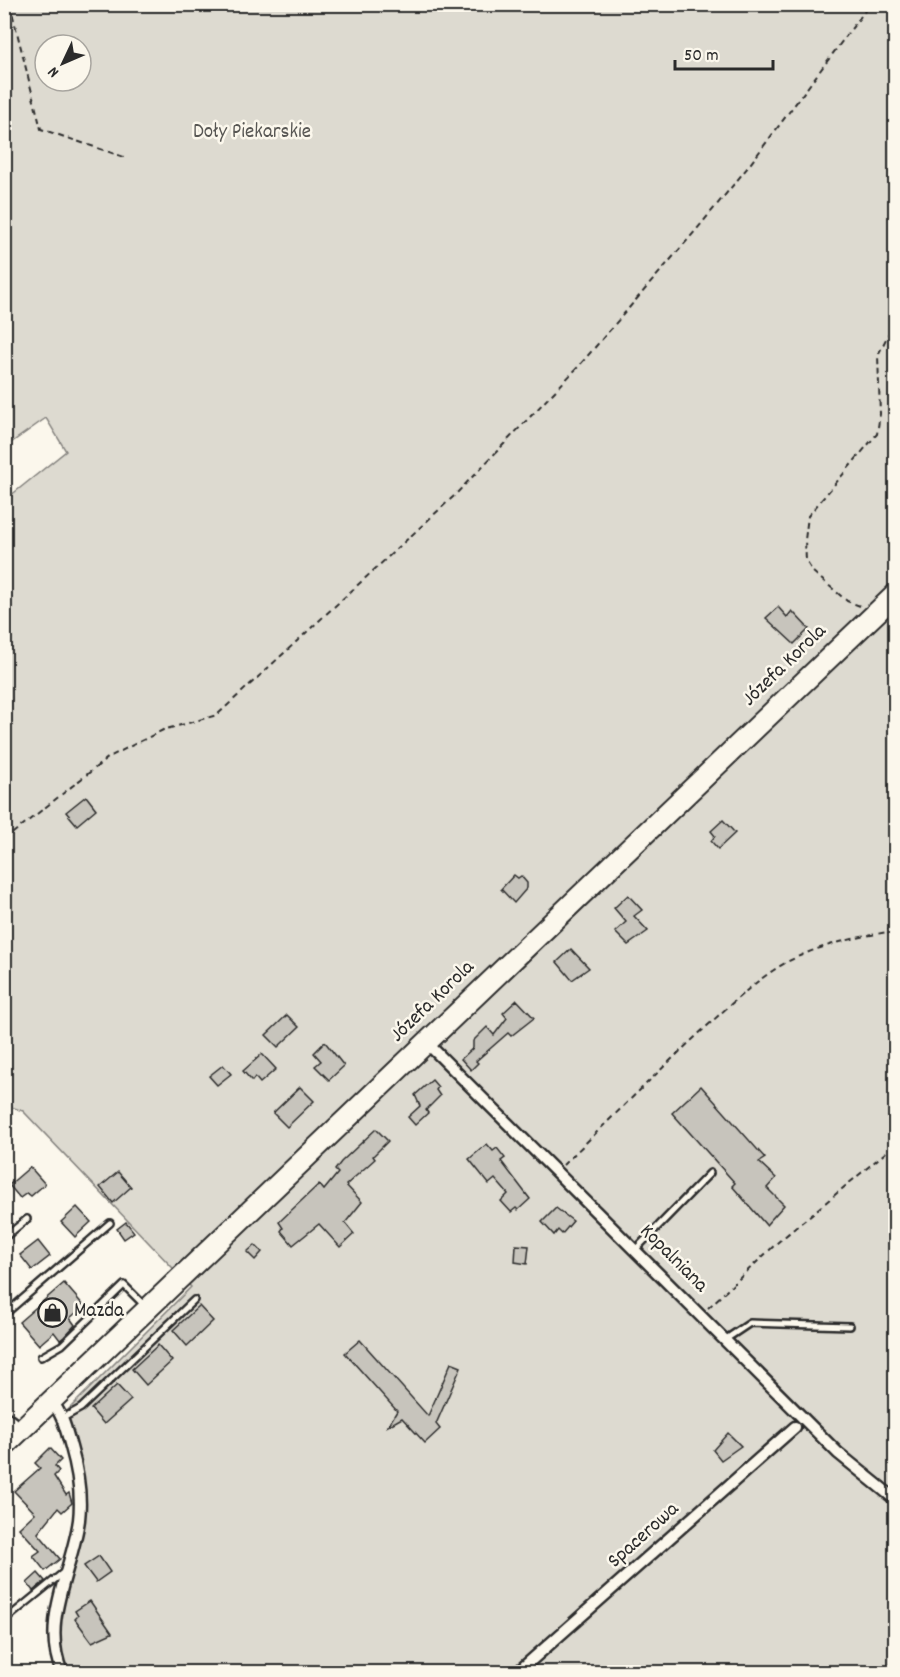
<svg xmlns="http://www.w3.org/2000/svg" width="900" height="1677" font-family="Dekko,sans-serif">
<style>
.green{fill:#dddad0;stroke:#84827e;stroke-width:1.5;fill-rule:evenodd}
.building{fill:#c7c4bc;stroke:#2b2b2b;stroke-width:1.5}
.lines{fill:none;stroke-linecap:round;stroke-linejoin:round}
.lane-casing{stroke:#2b2b2b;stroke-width:10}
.street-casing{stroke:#2b2b2b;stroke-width:15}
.highway-casing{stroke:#2b2b2b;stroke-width:24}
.path{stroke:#2b2b2b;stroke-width:2;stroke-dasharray:6 4.5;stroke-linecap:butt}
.lane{stroke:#fbf7ec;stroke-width:5}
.street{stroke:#fbf7ec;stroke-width:10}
.highway{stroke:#fbf7ec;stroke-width:20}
.labels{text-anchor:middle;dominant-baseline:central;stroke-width:5;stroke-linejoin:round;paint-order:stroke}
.park-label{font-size:21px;fill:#585754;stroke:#fbf7ec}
.street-label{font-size:21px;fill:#2b2b2b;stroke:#fbf7ec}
.poi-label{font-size:21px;fill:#2b2b2b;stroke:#fbf7ec;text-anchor:start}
</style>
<rect width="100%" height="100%" fill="#fbf7ec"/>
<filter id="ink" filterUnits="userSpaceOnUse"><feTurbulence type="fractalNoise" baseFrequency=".0167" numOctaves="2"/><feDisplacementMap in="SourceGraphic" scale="12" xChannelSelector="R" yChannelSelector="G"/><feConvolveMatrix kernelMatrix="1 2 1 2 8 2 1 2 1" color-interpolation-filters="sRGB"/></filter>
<g filter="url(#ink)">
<!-- green -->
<path class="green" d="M5,5H895V1672H68L51,1626L73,1543L78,1478L61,1417L191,1287L23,1111L5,1105V500L66,451L46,418L5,447ZM45,45H81V81H45Z"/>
<!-- building -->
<g class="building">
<path d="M778,607L787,617L792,611L809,629L794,644L766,618Z"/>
<path d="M86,796L96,809L77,825L66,812Z"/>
<path d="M723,820L735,833L718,849L711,841L715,836L711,831Z"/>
<path d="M514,875L518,878L521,876L527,883V888L514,903L501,889Z"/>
<path d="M628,895L642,910L634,916L648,931L628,945L615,932L626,922L614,908Z"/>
<path d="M571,949L589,968L572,980L557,962Z"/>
<path d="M517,1000L534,1018L511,1036L508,1033L476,1061L478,1063L471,1070L461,1059L473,1048V1041L487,1027L494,1035L507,1018L503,1013Z"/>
<path d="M287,1015L299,1027L278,1047L266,1035Z"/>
<path d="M325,1042L344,1066L329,1080L315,1066L321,1061L314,1053Z"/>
<path d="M262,1054L276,1069L260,1083L255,1077L252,1081L243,1071Z"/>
<path d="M223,1065L231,1074L217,1085L209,1076Z"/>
<path d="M432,1080L438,1087L436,1090L440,1096L426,1110L428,1113L415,1125L408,1117L420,1106L415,1095Z"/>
<path d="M701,1086L765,1158L759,1162L776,1178L767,1188L784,1205L766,1225L732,1186L735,1183L672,1113Z"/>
<path d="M300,1087L314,1101L287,1127L273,1113Z"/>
<path d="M376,1129L388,1141L373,1156L375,1159L346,1185L362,1202L345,1223L354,1234L340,1247L319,1224L293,1245L281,1231L283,1228L279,1222L319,1184L324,1190L338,1173L335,1170L341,1162Z"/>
<path d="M487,1144L493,1151L497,1148L505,1158L501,1161L530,1199L518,1210L516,1208L511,1212L501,1201L508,1194L495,1179L489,1184L469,1159Z"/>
<path d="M30,1167L45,1184L31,1196L27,1193L20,1198L9,1185Z"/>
<path d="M118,1172L131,1187L113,1203L100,1187Z"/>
<path d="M77,1207L91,1222L75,1237L61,1222Z"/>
<path d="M556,1208L573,1221L562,1234L558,1230L554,1235L542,1222Z"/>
<path d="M126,1222L134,1232L124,1239L117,1229Z"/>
<path d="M38,1241L50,1256L32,1270L20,1255Z"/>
<path d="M255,1245L262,1252L255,1260L247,1252Z"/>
<path d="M516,1245L529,1246L527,1264L515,1262Z"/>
<path d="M64,1283L84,1306L70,1318L75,1325L64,1337L60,1340L54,1332L39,1345L19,1322Z"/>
<path d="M199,1306L213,1321L187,1346L173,1330Z"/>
<path d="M360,1340L428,1416L451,1363L461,1367L436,1424L440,1429L425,1443L402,1418L388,1426L397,1411L345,1353Z"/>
<path d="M158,1345L172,1361L146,1385L132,1369Z"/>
<path d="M117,1385L131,1400L104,1424L91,1409Z"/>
<path d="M728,1433L741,1446L721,1460L713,1450Z"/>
<path d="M50,1448L61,1460L55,1466L59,1471L54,1476L66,1495L69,1493L72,1503L62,1512L58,1508L38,1533L60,1559L45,1571L33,1556L40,1551L19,1528L35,1513L14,1491L40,1468L35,1463Z"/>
<path d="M99,1556L110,1572L96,1582L84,1566Z"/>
<path d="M38,1573L45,1581L33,1591L27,1583Z"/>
<path d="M90,1601L112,1633L92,1642L75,1619L78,1616L75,1611Z"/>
</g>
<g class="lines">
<defs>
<g id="lane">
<path d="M4,1238L27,1219"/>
<path d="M636,1249L710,1173"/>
<path d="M4,1315L110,1223"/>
<path d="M726,1339L750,1323L850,1326"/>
<path d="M41,1357L62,1345L124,1285L146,1307"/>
<path d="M63,1418L81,1408L194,1300"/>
<path d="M4,1621L64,1572"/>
</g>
<g id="street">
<path d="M426,1042L838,1453L896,1500"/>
<path d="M51,1401C63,1414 66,1430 71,1447C78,1471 82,1494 79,1520C72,1570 40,1622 62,1672"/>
<path d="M4,1416L21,1429"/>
<path d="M518,1672L795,1427"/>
</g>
<path id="highway" d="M4,1446L896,594"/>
</defs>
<!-- lane casing -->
<use href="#lane" class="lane-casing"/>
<!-- street casing -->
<use href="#street" class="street-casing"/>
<!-- highway casing -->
<use href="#highway" class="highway-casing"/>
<!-- path -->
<g class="path">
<path d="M10,4L41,129L127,158"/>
<path d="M860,606L847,601L813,572L806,561L805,540L808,516L877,434L880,414L878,355L890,331"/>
<path d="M4,840L109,757L163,730L217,715L453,497L578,367L697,229L748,167L870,4"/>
<path d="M888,933L896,938"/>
<path d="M563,1165C615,1115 665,1064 718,1016C741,995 767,971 795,958C825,944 855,938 887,932L896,919"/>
<path d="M708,1308L777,1243L896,1144"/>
</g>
<!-- lane -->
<use href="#lane" class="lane"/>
<!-- street -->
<use href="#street" class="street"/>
<!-- highway -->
<use href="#highway" class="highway"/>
</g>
</g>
<!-- icons -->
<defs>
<symbol id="shop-ring" viewBox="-11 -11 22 22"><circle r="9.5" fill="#fbf7ec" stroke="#2b2b2b" stroke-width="1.5"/><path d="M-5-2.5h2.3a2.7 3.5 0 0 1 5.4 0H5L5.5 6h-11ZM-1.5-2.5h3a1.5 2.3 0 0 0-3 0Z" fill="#2b2b2b"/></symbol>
</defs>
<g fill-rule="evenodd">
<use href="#shop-ring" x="36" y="1296" width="33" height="33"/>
</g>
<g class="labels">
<!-- park labels -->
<g class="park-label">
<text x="252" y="133">Doły Piekarskie</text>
</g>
<!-- street labels -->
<g class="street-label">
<text transform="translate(785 666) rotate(-44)">Józefa Korola</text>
<text transform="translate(433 1002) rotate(-44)">Józefa Korola</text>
<text transform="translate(673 1259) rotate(45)">Kopalniana</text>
<text transform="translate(644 1536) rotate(-42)">Spacerowa</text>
</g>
<!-- poi labels -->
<g class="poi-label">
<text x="74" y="1312">Mazda</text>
</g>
</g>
<!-- margin -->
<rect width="900" height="1677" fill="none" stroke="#fbf7ec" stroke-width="24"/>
<rect x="12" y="12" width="876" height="1653" fill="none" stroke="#2b2b2b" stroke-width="2" filter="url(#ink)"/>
<!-- north arrow -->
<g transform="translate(63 63) rotate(226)"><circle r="28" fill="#fbf7ec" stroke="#a8a59f" stroke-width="1.5"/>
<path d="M0-4.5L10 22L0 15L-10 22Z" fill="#2b2b2b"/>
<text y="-9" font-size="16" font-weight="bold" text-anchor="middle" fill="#2b2b2b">N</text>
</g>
<!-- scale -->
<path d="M675 60v9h98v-9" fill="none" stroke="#2b2b2b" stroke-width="3"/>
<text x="684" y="60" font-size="18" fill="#2b2b2b" stroke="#fbf7ec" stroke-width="4.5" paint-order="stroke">50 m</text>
</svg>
